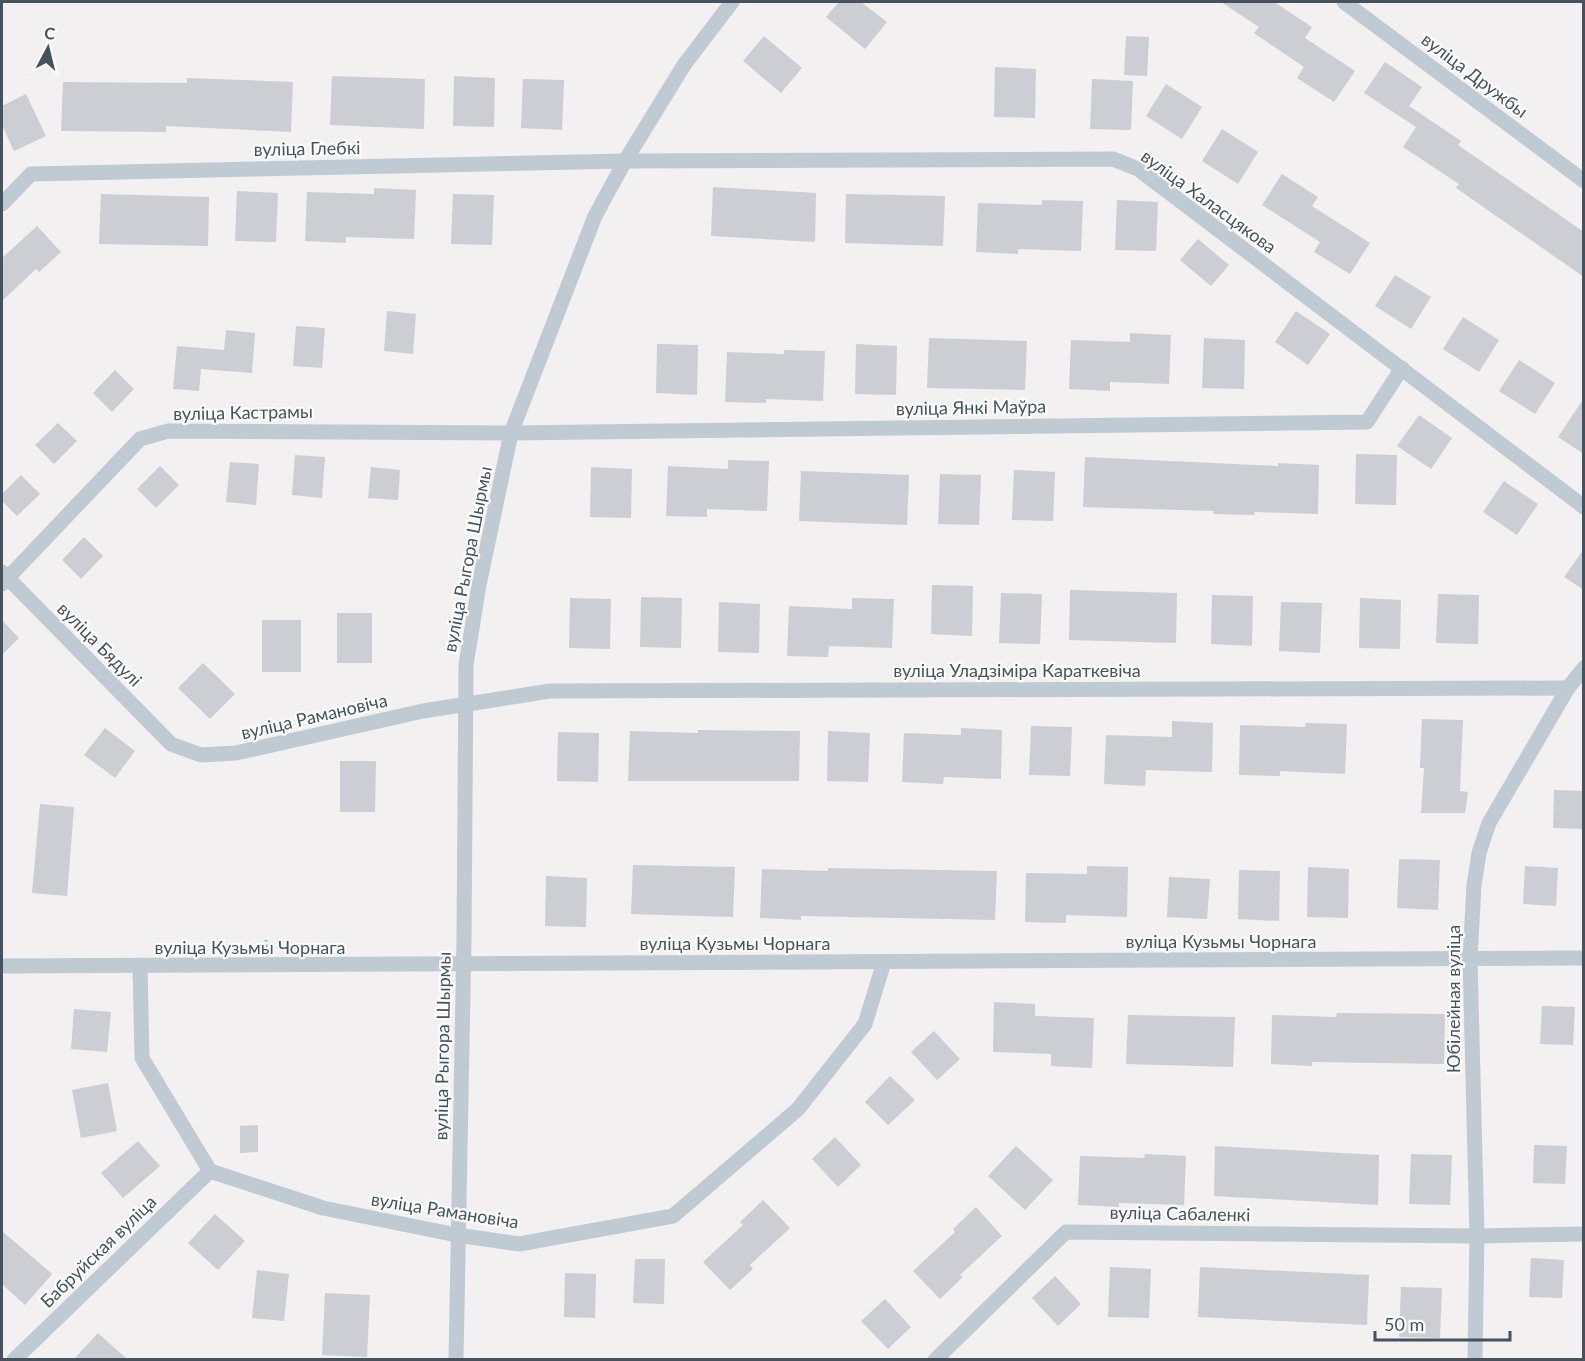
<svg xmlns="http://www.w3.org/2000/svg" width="1585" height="1361" font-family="Lato,sans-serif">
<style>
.building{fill:#ccced4}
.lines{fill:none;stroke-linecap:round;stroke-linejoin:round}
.path{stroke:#74d0a5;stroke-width:3;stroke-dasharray:4.5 3;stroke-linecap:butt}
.minor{stroke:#c0cad2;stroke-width:15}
.labels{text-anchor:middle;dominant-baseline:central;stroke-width:4.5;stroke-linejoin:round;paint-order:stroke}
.street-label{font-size:18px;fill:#47525e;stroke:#fff}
</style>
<rect width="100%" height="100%" fill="#f2f0f0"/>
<!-- building -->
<g class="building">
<path d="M839,2H861L887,22L865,49L826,17Z"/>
<path d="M1221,2H1274L1312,27L1305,38L1355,71L1334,102L1297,78L1304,67L1254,33L1259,27Z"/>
<path d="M764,36L802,68L781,93L743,61Z"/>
<path d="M1126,36L1149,37L1147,76L1124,75Z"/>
<path d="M1385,62L1422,87L1409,106L1461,141L1458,145L1584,232V277L1456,188L1459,184L1403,147L1416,127L1364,93Z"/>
<path d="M995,67L1036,69L1035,118L994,117Z"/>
<path d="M332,76L425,79L424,129L330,125Z"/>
<path d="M454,76L495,78L494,127L453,126Z"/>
<path d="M187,78L293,82L291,132L166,126V132L61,131L63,82L187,83Z"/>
<path d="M523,79L564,80L562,130L521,128Z"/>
<path d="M1092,79L1133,81L1131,130L1090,129Z"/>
<path d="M1166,84L1202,107L1182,139L1146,116Z"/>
<path d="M26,94L46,136L14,151L2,125V106Z"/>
<path d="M1222,129L1258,152L1238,184L1202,161Z"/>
<path d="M1282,174L1318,197L1312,206L1370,243L1350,274L1314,252L1320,242L1262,205Z"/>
<path d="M713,187L816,193L815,242L711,236Z"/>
<path d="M374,188L416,190L414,239L346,237V243L305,241L307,192L374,194Z"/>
<path d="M237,191L278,193L276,242L235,241Z"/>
<path d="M101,194L209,197L208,246L99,244Z"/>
<path d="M453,194L494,195L492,245L451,244Z"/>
<path d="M846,194L945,196L943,246L845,243Z"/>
<path d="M1042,200L1083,201L1081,251L1018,249V254L976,252L978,203L1042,205Z"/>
<path d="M1117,200L1158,202L1156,251L1115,250Z"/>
<path d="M37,226L61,252L39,272L36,269L2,301V258Z"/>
<path d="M1198,239L1229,265L1211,286L1180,260Z"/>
<path d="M1395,275L1431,297L1411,329L1375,306Z"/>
<path d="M387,311L416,314L413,354L384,351Z"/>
<path d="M1296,311L1330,334L1308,365L1275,342Z"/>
<path d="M1463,317L1499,340L1479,372L1443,349Z"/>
<path d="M296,326L325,328L322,368L293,366Z"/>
<path d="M226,330L255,333L252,373L201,369L199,391L173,389L177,346L224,350Z"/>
<path d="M1130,333L1171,335L1169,384L1110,382V391L1069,389L1071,340L1130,342Z"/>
<path d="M929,338L1027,341L1025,390L927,388Z"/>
<path d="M1204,338L1245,340L1244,389L1202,388Z"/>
<path d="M657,344L698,345L697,395L656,393Z"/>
<path d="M856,344L897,346L896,395L855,394Z"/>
<path d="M784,350L825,351L823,401L766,399V403L725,402L727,352L784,354Z"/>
<path d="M1519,360L1555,383L1535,414L1499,391Z"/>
<path d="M115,370L134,389L112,412L93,393Z"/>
<path d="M1584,398V454L1558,437Z"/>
<path d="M1419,415L1452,438L1431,469L1397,446Z"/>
<path d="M58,423L77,441L54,464L35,445Z"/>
<path d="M1356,454L1397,455L1396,505L1355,504Z"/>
<path d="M295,455L325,457L322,498L292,495Z"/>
<path d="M1085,457L1278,466V463L1319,465L1318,514L1255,512L1254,515L1213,514L1214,511L1083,507Z"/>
<path d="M728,460L769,461L767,511L707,509V517L666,516L668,466L728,469Z"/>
<path d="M230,462L259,464L256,505L226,502Z"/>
<path d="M160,466L179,485L156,508L137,489Z"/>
<path d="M371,467L400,470L398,500L368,498Z"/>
<path d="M591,467L632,469L631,518L590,517Z"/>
<path d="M1014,470L1055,472L1053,521L1012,520Z"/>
<path d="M801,471L909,475L907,525L799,521Z"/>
<path d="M940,474L981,475L979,525L938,524Z"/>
<path d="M21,475L40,494L17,516L2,501V494Z"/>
<path d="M1504,481L1538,504L1517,535L1483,512Z"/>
<path d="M84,537L103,556L81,579L62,560Z"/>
<path d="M1584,549V590L1564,577Z"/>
<path d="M932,585L973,586L972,636L931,634Z"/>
<path d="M1070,590L1177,593L1176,643L1069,640Z"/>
<path d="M1001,593L1042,594L1040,644L999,643Z"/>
<path d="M1438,594L1479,595L1478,644L1436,643Z"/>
<path d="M1212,595L1253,596L1252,646L1211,644Z"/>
<path d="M641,597L682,598L681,648L640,647Z"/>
<path d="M570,598L611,599L610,649L569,648Z"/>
<path d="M852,598L894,599L892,648L829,646L828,657L787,656L789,606L852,609Z"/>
<path d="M1360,598L1401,600L1400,649L1359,648Z"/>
<path d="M719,602L760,604L759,653L718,652Z"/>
<path d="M1281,602L1322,603L1320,653L1279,651Z"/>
<rect x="337" y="613" width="35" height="50"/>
<path d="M2,620L19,638L2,655Z"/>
<rect x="262" y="620" width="39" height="52"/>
<path d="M203,663L235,694L210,719L178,688Z"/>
<path d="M1422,719L1463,720L1460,791L1468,792L1465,813H1421L1424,768H1420Z"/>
<path d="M1172,721L1213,723L1212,772L1146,770L1145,786L1104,784L1106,735L1172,737Z"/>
<path d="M1306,723L1347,724L1345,774L1280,771V776L1239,775L1240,725L1305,727Z"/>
<path d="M1031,726L1072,727L1070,776L1029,775Z"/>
<path d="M105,728L135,751L115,778L84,755Z"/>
<path d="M961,728L1002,730L1001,779L944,777L943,784L902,782L904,733L961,735Z"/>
<path d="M698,730L800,731L799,781H628L630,731L698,733Z"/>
<path d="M828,731L870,733L868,782L827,781Z"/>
<path d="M558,732L599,733L598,782L557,781Z"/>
<path d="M340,761H376L375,812H340Z"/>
<path d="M1554,790L1584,791V829L1553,828Z"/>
<path d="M40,804L74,807L67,896L32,893Z"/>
<path d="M1399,859L1440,860L1438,910L1397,908Z"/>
<path d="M633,865L735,867L733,917L631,914Z"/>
<path d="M1087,866L1128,867L1127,917L1066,915V923L1025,922L1026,873L1087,874Z"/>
<path d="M1525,866L1558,868L1556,906L1523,904Z"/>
<path d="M1308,867L1349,869L1348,918L1307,917Z"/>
<path d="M828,868L997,871L995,920L801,916V920L760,918L762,869L828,871Z"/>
<path d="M1239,870L1280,871L1279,921L1238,919Z"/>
<path d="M546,876L587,878L586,927L545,926Z"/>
<path d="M1169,877L1210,879L1207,919L1167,917Z"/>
<path d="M994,1002L1035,1004V1016L1094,1018L1092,1068L1051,1066V1054L993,1052Z"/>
<path d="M1542,1006L1575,1007L1573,1045L1540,1044Z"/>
<path d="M74,1009L111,1012L107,1052L71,1049Z"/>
<path d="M1337,1013L1445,1014L1444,1064L1312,1062V1066L1271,1064L1272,1015L1336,1017Z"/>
<path d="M1128,1015L1235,1017L1233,1067L1126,1064Z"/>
<path d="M934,1031L960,1059L937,1080L911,1052Z"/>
<path d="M890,1076L915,1100L888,1125L865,1102Z"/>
<path d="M108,1083L117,1131L81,1138L72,1090Z"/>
<path d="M258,1125V1152L240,1153V1126Z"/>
<path d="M835,1137L861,1165L838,1187L812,1159Z"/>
<path d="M138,1141L160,1166L123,1198L101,1173Z"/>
<path d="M1534,1145L1567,1146L1565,1184L1533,1183Z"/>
<path d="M1016,1146L1053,1180L1025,1210L988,1176Z"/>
<path d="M1215,1146L1379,1155L1378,1205L1214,1196Z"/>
<path d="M1145,1154L1186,1156L1184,1205L1119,1203V1207L1078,1205L1080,1156L1144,1158Z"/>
<path d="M1411,1154L1452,1155L1450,1205L1409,1204Z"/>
<path d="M763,1200L790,1228L750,1265L753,1269L730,1290L703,1262L743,1225L740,1222Z"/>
<path d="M976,1207L1002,1236L960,1275L963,1277L940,1299L913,1271L955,1232L953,1229Z"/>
<path d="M215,1214L245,1241L218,1270L188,1243Z"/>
<path d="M2,1231L52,1274L25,1305L2,1284Z"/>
<path d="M1531,1258L1564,1260L1562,1298L1529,1297Z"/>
<path d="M635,1259H665L664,1304L633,1303Z"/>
<path d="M1110,1267L1151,1269L1149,1318L1108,1317Z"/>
<path d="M1200,1267L1369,1275L1367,1325L1198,1317Z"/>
<path d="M257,1270L289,1274L284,1321L252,1318Z"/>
<path d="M565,1273L596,1274L595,1318L564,1317Z"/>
<path d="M1055,1276L1081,1304L1058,1326L1032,1298Z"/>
<path d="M1401,1287L1442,1288L1440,1338L1399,1337Z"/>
<path d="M325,1293L370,1295L367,1357L322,1355Z"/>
<path d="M885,1299L911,1327L888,1349L861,1321Z"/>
<path d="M98,1333L127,1359H74Z"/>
</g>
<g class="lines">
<!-- path -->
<path class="path" d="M266,949V940"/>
<!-- minor -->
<g class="minor">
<path d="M1344,2L1584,181"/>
<path d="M2,204L31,174L625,161L1113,159L1138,169L1584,507"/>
<path d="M2,572L171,744L201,755L236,753L423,711L550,691L1568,688"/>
<path d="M2,584L140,439L168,431L511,433L1367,422L1402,368"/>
<path d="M2,966L1584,958"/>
<path d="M140,966L142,1058L210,1171L323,1208L457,1235L519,1244L673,1216L798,1109L865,1024L884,962"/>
<path d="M14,1360L210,1171"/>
<path d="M456,1360L464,939L466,665L479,585L511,433L595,216L625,161L684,65L732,2"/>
<path d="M935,1360L1066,1232L1477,1236L1584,1234"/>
<path d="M1475,1360L1477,1236L1470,959L1474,885L1479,853L1489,823L1568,688L1584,668"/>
</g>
</g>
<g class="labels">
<!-- street labels -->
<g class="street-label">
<text transform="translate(1475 75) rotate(37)">вуліца Дружбы</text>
<text transform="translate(307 148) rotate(-1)">вуліца Глебкі</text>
<text transform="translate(1209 201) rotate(36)">вуліца Халасцякова</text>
<text transform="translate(971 407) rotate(-1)">вуліца Янкі Маўра</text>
<text transform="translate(243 412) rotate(-1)">вуліца Кастрамы</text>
<text transform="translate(467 559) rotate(-79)">вуліца Рыгора Шырмы</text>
<text transform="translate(100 644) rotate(45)">вуліца Бядулі</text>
<text x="1017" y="670">вуліца Уладзіміра Караткевіча</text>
<text transform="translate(314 716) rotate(-13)">вуліца Рамановіча</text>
<text x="1221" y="941">вуліца Кузьмы Чорнага</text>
<text x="735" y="943">вуліца Кузьмы Чорнага</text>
<text x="250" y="947">вуліца Кузьмы Чорнага</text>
<text transform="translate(1453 999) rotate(-90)">Юбілейная вуліца</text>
<text transform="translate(442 1046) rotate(-89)">вуліца Рыгора Шырмы</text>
<text transform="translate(445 1210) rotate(9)">вуліца Рамановіча</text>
<text transform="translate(1180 1213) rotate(1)">вуліца Сабаленкі</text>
<text transform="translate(98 1251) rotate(-44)">Бабруйская вуліца</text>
</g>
</g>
<!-- border -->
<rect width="1585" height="1361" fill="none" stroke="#47525e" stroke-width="6"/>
<!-- north arrow -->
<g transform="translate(48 48) rotate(7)" stroke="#ffffff" stroke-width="4.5" paint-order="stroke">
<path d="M0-4.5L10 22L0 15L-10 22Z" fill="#47525e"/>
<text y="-9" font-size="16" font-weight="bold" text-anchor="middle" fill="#47525e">С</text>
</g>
<!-- scale -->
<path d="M1375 1331v9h135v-9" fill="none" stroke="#47525e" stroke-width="3"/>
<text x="1384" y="1331" font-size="18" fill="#47525e" stroke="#ffffff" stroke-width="4.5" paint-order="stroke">50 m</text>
</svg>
